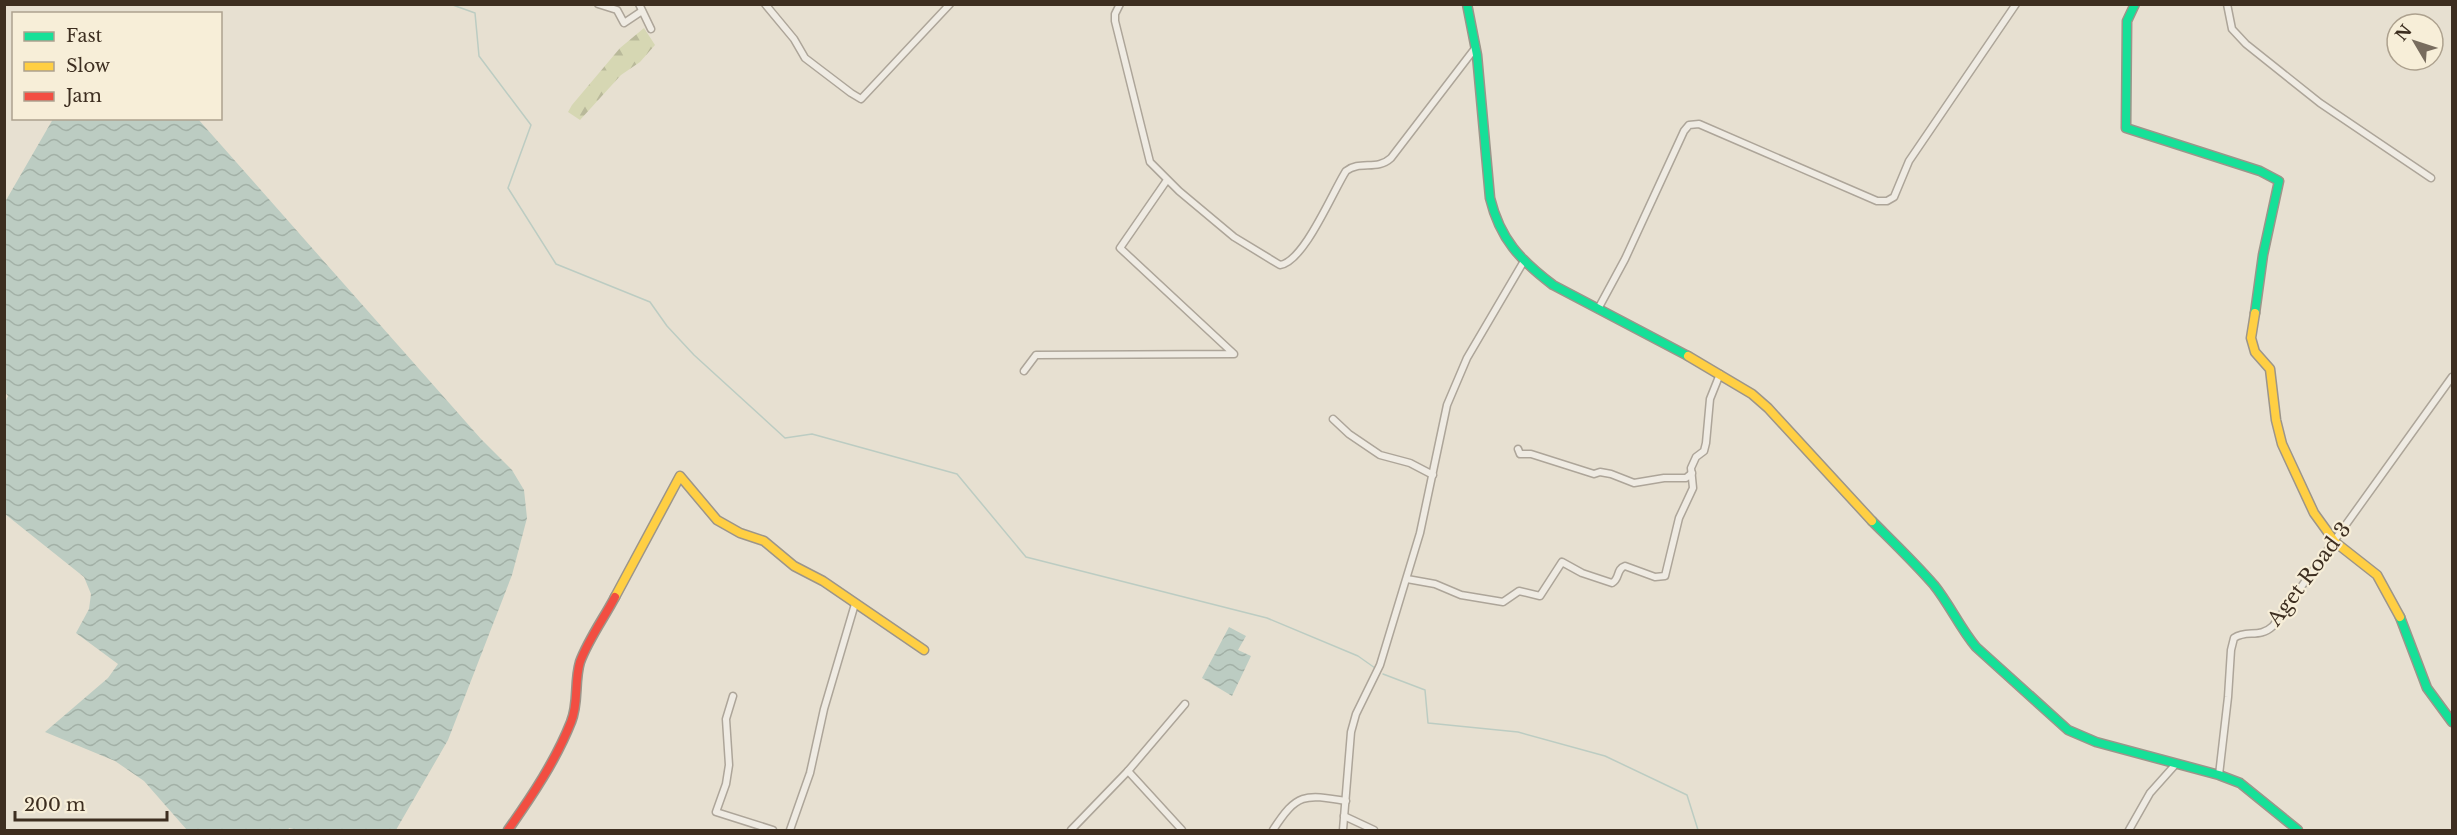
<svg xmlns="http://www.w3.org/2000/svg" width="2457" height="835" font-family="'Libre Baskerville',serif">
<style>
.forest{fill:url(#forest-firs)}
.water{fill:url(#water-waves)}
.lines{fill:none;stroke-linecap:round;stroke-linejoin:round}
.stream{stroke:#bcccc2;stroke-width:1.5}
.street-casing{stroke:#ada599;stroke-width:9}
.fast-casing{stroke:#9c958a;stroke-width:11}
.slow-casing{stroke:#9c958a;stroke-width:11}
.jam-casing{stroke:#9c958a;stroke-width:11}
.street{stroke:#efebe3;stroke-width:6}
.fast{stroke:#16e098;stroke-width:8}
.slow{stroke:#ffcf43;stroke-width:8}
.jam{stroke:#f24e42;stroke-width:8}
.labels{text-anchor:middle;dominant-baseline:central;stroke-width:4.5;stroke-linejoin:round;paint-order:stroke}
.street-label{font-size:20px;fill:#3d2e20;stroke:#f7eed8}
</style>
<defs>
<pattern id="forest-firs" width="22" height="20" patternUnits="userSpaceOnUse" patternTransform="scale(1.5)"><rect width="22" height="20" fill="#d6d7b3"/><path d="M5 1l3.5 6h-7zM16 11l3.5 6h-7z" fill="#b9b99a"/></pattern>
<pattern id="water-waves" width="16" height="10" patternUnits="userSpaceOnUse" patternTransform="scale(1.5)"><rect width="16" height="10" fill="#bcccc2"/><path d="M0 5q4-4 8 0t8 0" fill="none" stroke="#a2b0a6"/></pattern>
</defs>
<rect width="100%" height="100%" fill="#e7e0d1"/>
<!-- forest -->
<path class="forest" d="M644,28L655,45L640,62L621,75L580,120L568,112L572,105L620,48Z"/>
<!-- water -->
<g class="water">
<path d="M53,119H198L481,439L512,470L524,490L527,518L512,575L448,740L396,830H298L289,828L288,830H187L144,781L115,761L45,732L108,678L118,664L76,633L89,609L91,594L84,577L5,514L4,405L8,396L4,391L5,202Z"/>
<path d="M1229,627L1246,636L1238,650L1251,656L1232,696L1202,678Z"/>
</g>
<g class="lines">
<!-- stream -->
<g class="stream">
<path d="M450,4L475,13L479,56L531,125L508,188L556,264L650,302L667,326L694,355L785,438L812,434L957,474L1026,557L1267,618L1358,656L1375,668"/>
<path d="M1383,674L1425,690L1428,723L1518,732L1605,756L1687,795L1698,830"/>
</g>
<defs>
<g id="street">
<path d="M598,4L617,10L624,23L642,11"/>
<path d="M639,4L651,29"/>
<path d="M765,4L794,39L805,58L851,93L861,99L950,4"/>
<path d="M1120,4L1115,14V21L1150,162L1179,191L1234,237L1280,265C1304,262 1333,191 1346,171C1360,160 1377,171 1391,158L1476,47"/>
<path d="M2227,4L2232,29L2246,44L2320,103L2431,178"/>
<path d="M1598,309L1625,259L1684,131L1689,125L1699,124L1877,201H1887L1894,197L1909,161L2016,4"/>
<path d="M1024,371L1036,355L1234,354L1120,248L1167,180"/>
<path d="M1333,419L1349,434L1380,455L1410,463L1433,475"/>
<path d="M1518,449L1520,454H1531L1594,474L1600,472L1611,474L1634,483L1664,478H1686L1692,473"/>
<path d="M1407,579L1435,584L1461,595L1503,602L1519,591L1540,596L1562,562L1582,573L1612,583C1620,579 1616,569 1625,566L1655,577L1665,576L1679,518L1693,488L1691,468L1696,457L1704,451L1706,443L1710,399L1720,374"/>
<path d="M733,696L726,719L729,765L726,784L716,812L773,830"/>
<path d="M1128,771L1182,830"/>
<path d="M2219,775L2228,697L2231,650L2234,638C2247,629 2259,639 2273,626L2452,377"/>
<path d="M1344,816L1374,830"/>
<path d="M790,830L810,773L824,709L855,604"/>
<path d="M1071,830L1128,771L1185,704"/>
<path d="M1273,830C1297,793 1304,794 1346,801"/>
<path d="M1343,830L1351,732L1356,714L1380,665L1420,533L1447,405L1467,358L1524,261"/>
<path d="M2129,830L2150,793L2175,765"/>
</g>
<g id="fast">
<path d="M1467,4L1477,55L1490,198C1500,239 1520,260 1553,285L1688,356"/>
<path d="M2135,4L2127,21L2126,128L2260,171L2279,181L2263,255L2255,313"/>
<path d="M1872,521C1893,542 1915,563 1934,585C1950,605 1960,628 1976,647L2068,730L2096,742L2219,775L2240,783L2298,830"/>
<path d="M2400,617L2427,688L2452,722"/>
</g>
<g id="slow">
<path d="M2255,313L2251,338L2255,352L2270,369L2276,420L2282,444L2314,513L2335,542L2377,575L2400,617"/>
<path d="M1688,356L1752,394L1768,408L1872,521"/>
<path d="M615,597L680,476L717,520L740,533L764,541L794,566L823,581L924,650"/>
</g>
<path id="jam" d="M508,830C532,796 556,760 571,722C579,703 574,682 580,662C588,640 604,618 615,597"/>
</defs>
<!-- street casing -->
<use href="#street" class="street-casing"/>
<!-- fast casing -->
<use href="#fast" class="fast-casing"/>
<!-- slow casing -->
<use href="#slow" class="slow-casing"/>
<!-- jam casing -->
<use href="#jam" class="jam-casing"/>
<!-- street -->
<use href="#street" class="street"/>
<!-- fast -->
<use href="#fast" class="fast"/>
<!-- slow -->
<use href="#slow" class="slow"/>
<!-- jam -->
<use href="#jam" class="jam"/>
</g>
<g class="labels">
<!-- street labels -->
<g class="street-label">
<text transform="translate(2309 574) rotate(-53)">Aget Road 3</text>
</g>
</g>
<!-- border -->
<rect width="2457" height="835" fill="none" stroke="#3d2e20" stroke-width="12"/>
<!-- legend -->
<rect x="12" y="12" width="210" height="108" fill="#f7eed8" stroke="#ada18e" stroke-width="1.5"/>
<rect x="24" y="32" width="30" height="9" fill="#16e098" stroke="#ada18e" stroke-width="1.5"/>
<text x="66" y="42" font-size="18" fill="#3d2e20">Fast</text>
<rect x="24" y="62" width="30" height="9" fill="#ffcf43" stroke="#ada18e" stroke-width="1.5"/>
<text x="66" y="72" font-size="18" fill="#3d2e20">Slow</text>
<rect x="24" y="92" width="30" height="9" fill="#f24e42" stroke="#ada18e" stroke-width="1.5"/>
<text x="66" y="102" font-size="18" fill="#3d2e20">Jam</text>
<!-- north arrow -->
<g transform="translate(2415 42) rotate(309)"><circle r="28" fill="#f7eed8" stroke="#ada18e" stroke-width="1.5"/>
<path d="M0-4.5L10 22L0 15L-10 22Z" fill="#786c5e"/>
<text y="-9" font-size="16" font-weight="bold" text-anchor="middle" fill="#3d2e20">N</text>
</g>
<!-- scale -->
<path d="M15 811v9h152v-9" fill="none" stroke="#3d2e20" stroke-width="3"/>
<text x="24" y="811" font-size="18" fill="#3d2e20" stroke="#f7eed8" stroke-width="4.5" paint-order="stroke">200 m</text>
</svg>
